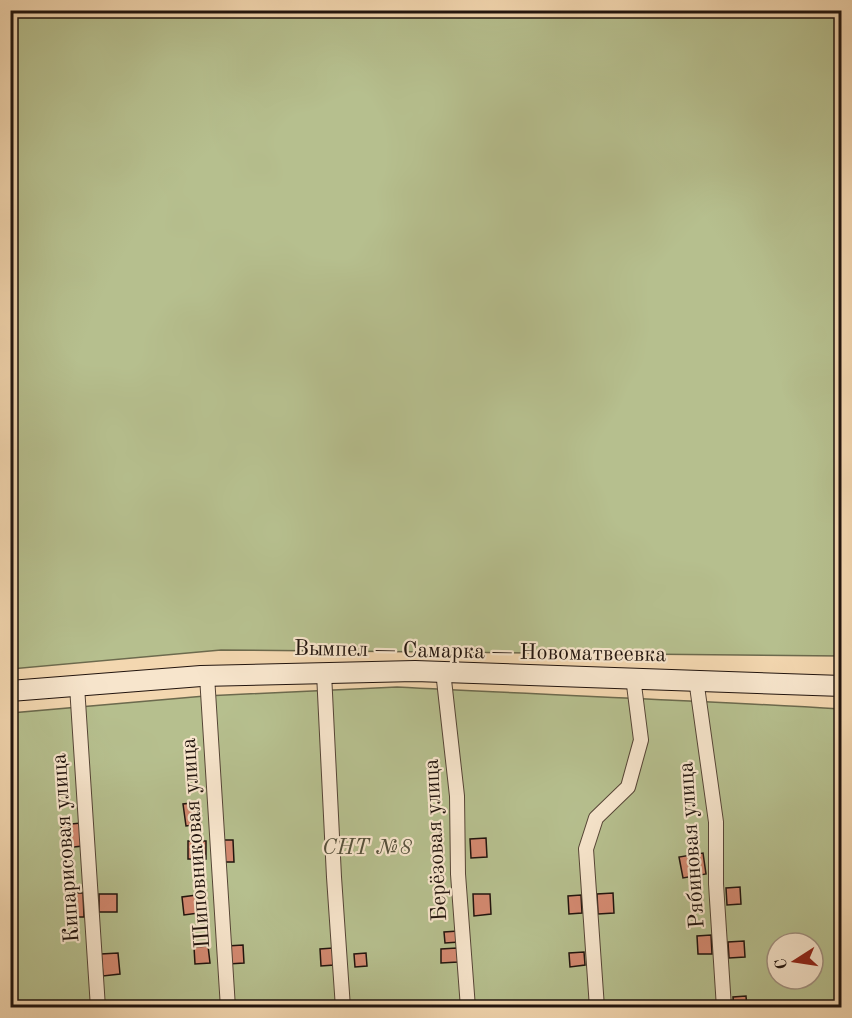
<svg xmlns="http://www.w3.org/2000/svg" width="852" height="1018" font-family="'Old Standard TT',serif">
<style>
.green{fill:#b6bf8e;stroke:#6c6a4e;stroke-width:1.5;fill-rule:evenodd}
.building{fill:#d38970;stroke:#21140e;stroke-width:1.5}
.lines{fill:none;stroke-linecap:round;stroke-linejoin:round}
.minor-casing{stroke:#564536;stroke-width:16}
.secondary-casing{stroke:#21140e;stroke-width:22}
.minor{stroke:#f7e5cc;stroke-width:14}
.secondary{stroke:#f7e5cc;stroke-width:20}
.labels{text-anchor:middle;dominant-baseline:central;stroke-width:4.5;stroke-linejoin:round;paint-order:stroke}
.street-label{font-size:22px;fill:#21140e;stroke:#f7e5cc}
.park-label{font-size:22px;font-style:italic;fill:#55503b;stroke:#f7e5cc}
</style>
<rect width="100%" height="100%" fill="#f3d7b0"/>
<filter id="stains"><feTurbulence type="fractalNoise" baseFrequency=".00333" numOctaves="4"/><feColorMatrix values="0 0 0 0 .2 0 0 0 0 .09 0 0 0 0 .02 0 0 0 .5 -.17"/></filter>
<radialGradient id="worn" r=".72"><stop offset=".6" stop-color="#630" stop-opacity="0"/><stop offset="1" stop-color="#630" stop-opacity=".3"/></radialGradient>
<!-- green -->
<g class="green">
<path d="M11,10L841,11V656L221,650L11,669Z"/>
<path d="M397,687C545,695 694,700 841,709V1007L11,1008V713L205,696ZM777,943H813V979H777Z"/>
</g>
<!-- building -->
<g class="building">
<path d="M199,802L201,824L186,826L183,804Z"/>
<path d="M81,823L83,846L64,848L61,825Z"/>
<path d="M486,838L487,857L471,858L470,839Z"/>
<path d="M218,840H233L234,862H219Z"/>
<rect x="188" y="841" width="18" height="18"/>
<path d="M703,853L706,874L683,878L679,857Z"/>
<path d="M740,887L741,904L727,905L726,888Z"/>
<path d="M70,893H83L84,917H71Z"/>
<path d="M613,893L614,913L598,914L597,894Z"/>
<rect x="99" y="894" width="18" height="18"/>
<path d="M204,894L206,912L184,915L182,897Z"/>
<path d="M473,894H490L491,914L474,916Z"/>
<path d="M581,895L582,913L569,914L568,896Z"/>
<path d="M458,931L459,942L445,943L444,932Z"/>
<path d="M711,935L712,954H698L697,936Z"/>
<path d="M835,935H842V952H837Z"/>
<path d="M744,941L745,957L729,958L728,942Z"/>
<path d="M243,945L244,963L228,964L227,946Z"/>
<path d="M208,946L210,963L195,964L194,947Z"/>
<path d="M333,948L334,965L321,966L320,949Z"/>
<path d="M457,948L458,962L441,963V949Z"/>
<path d="M584,952L585,965L570,967L569,953Z"/>
<path d="M118,953L120,974L103,976L101,954Z"/>
<path d="M366,953L367,966L355,967L354,954Z"/>
<path d="M746,996L747,1008H734L733,997Z"/>
<path d="M194,1001H216L217,1008H194Z"/>
<path d="M499,1003V1008H480V1004Z"/>
<rect x="319" y="1004" width="19" height="4"/>
</g>
<g class="lines">
<defs>
<g id="minor">
<path d="M443,671L457,796L458,874L468,1008"/>
<path d="M324,673L334,877L343,1008"/>
<path d="M207,676L228,1008"/>
<path d="M696,679L716,822V884L724,1008"/>
<path d="M77,686L98,1008"/>
<path d="M597,1008L586,849L596,818L628,787L641,740L633,677"/>
</g>
<path id="secondary" d="M10,691L201,676L415,671L842,686"/>
</defs>
<!-- minor casing -->
<use href="#minor" class="minor-casing"/>
<!-- secondary casing -->
<use href="#secondary" class="secondary-casing"/>
<!-- minor -->
<use href="#minor" class="minor"/>
<!-- secondary -->
<use href="#secondary" class="secondary"/>
</g>
<g class="labels">
<!-- street labels -->
<g class="street-label">
<text transform="translate(480 652) rotate(1)">Вымпел — Самарка — Новоматвеевка</text>
<text transform="translate(436 840) rotate(-93)">Берёзовая улица</text>
<text transform="translate(196 843) rotate(-94)">Шиповниковая улица</text>
<text transform="translate(692 845) rotate(-94)">Рябиновая улица</text>
<text transform="translate(66 848) rotate(-94)">Кипарисовая улица</text>
</g>
<!-- park labels -->
<g class="park-label">
<text x="367" y="848">СНТ №8</text>
</g>
</g>
<!-- margin -->
<rect width="852" height="1018" fill="none" stroke="#f3d7b0" stroke-width="36"/>
<rect x="12" y="12" width="828" height="994" fill="none" stroke="#21140e" stroke-width="3"/>
<rect x="18" y="18" width="816" height="982" fill="none" stroke="#21140e" stroke-width="1.5"/>
<!-- north arrow -->
<g transform="translate(795 961) rotate(258)"><circle r="28" fill="#f7e5cc" stroke="#a19180" stroke-width="1.5"/>
<path d="M0-4.5L10 22L0 15L-10 22Z" fill="#8f2418"/>
<text y="-9" font-size="16" font-weight="bold" text-anchor="middle" fill="#21140e">С</text>
</g>
<rect width="100%" height="100%" filter="url(#stains)"/>
<rect width="100%" height="100%" fill="url(#worn)"/>
</svg>
